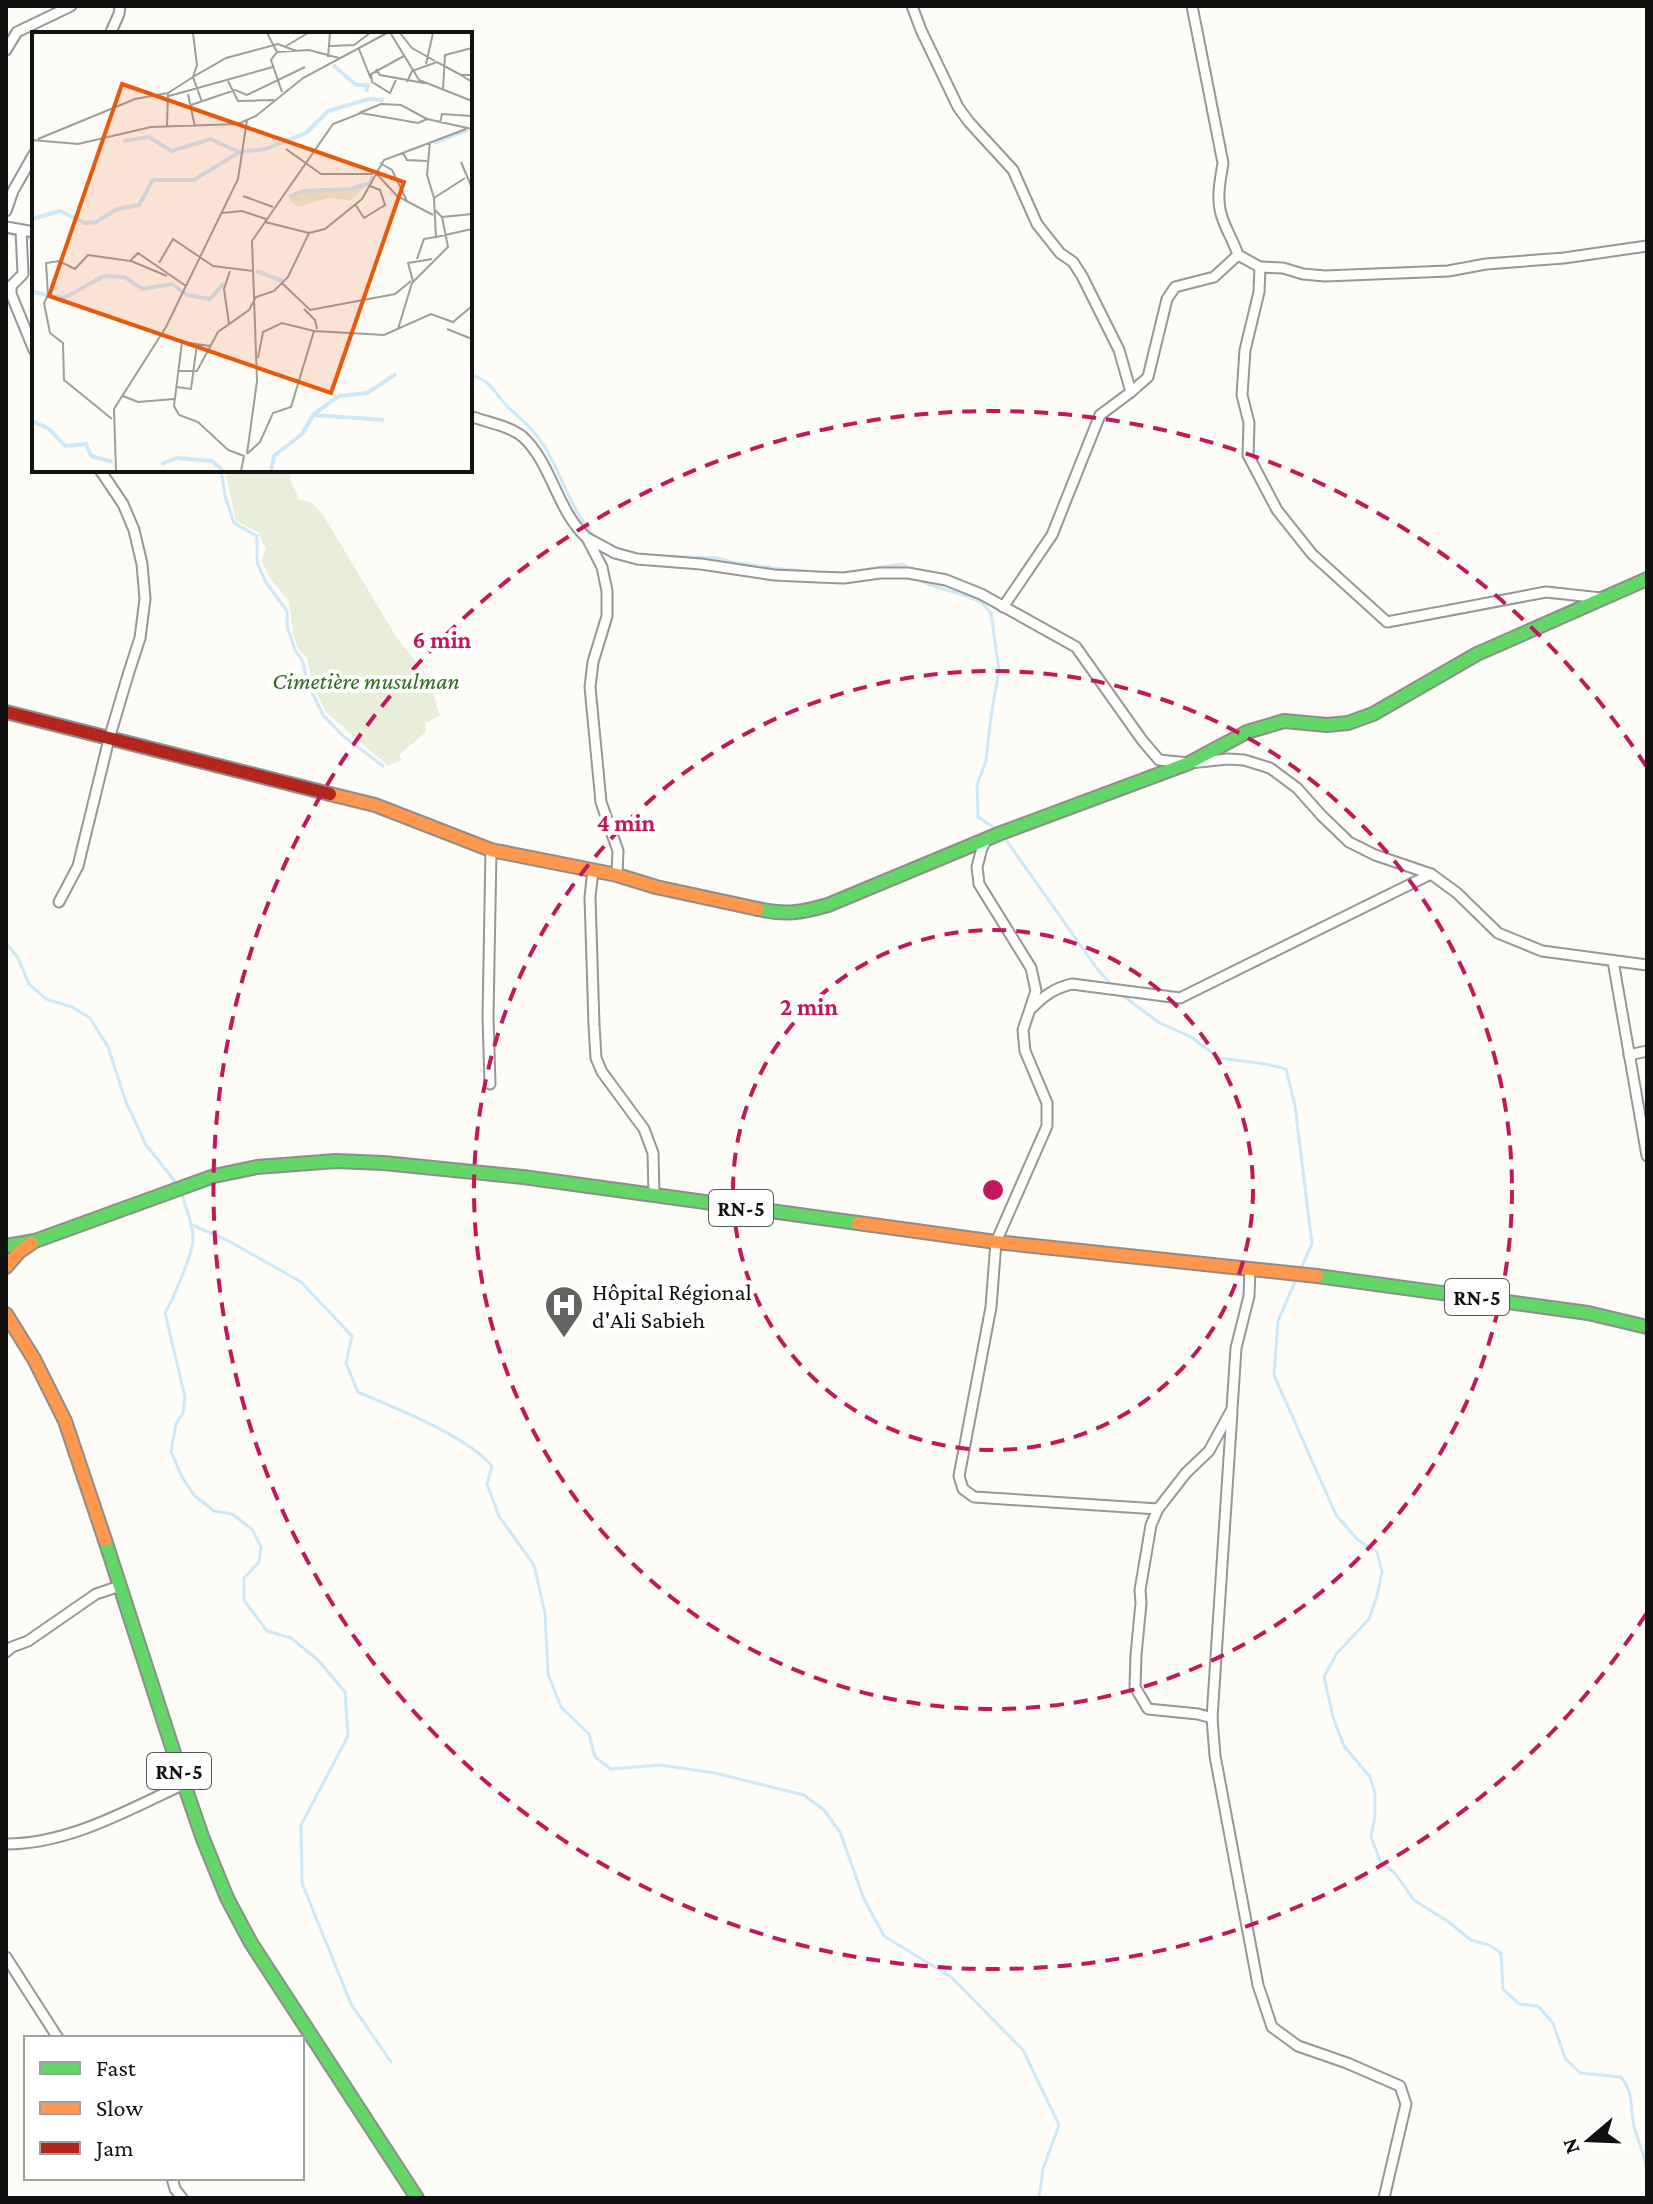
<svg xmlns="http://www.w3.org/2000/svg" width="1653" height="2204" font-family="'Crimson Pro',serif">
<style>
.cemetery{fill:#e9eedb}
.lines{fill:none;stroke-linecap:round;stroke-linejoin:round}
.stream{stroke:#cde8f7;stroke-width:3}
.street-casing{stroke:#979795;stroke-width:13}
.fast-casing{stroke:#8e8d8b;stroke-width:16}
.slow-casing{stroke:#8e8d8b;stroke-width:16}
.jam-casing{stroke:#8e8d8b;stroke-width:16}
.street{stroke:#fffffe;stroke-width:9}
.fast{stroke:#63d668;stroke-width:12}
.slow{stroke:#ff974d;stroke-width:12}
.jam{stroke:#b3261e;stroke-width:12}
.ring{fill:none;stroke:#c2185b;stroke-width:4;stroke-dasharray:14 10}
.labels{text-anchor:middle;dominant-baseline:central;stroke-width:8;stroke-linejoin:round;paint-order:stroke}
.shield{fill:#fff;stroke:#585858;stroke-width:2}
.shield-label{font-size:22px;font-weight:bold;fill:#111}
.park-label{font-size:24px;font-style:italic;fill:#2f6b1f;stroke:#fff}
.poi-label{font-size:24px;fill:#111;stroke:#fff;text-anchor:start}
.inset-river{fill:none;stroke:#cde8f7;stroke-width:4}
.inset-road{fill:none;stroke:#9f9e9b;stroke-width:2}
.view{fill:#e8590c;fill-opacity:0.15;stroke:#e8590c;stroke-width:4}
.inset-edge{fill:none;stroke:#111;stroke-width:4}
.centre{fill:#c2185b;stroke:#fff;stroke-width:4}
.ring-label{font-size:24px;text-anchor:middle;font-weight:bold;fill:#c2185b;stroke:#fff;stroke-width:8;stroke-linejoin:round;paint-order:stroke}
</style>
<rect width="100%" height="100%" fill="#fdfcf7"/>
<!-- cemetery -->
<path class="cemetery" d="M225,470H292L290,479L299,499L313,503L325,518L397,638L429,679L440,716L425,723L426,732L399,755L401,760L388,766L326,712L315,689L306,657L298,649L293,633L289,601L272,581L261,560L266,549L258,532L236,521Z"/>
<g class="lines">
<!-- stream -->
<g class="stream">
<path d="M6,233L34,240"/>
<path d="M470,375C491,380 493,391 507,406C521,419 534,430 545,447C563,477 572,514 597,539"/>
<path d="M221,470L225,496L234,523L257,536V562L265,581L287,611V626L295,650L303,662L307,682L323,715L343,736L383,766"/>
<path d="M615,548L641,555L718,558L732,562L773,568L835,574L903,564L909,570"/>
<path d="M917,579L927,584L967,596L981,602L991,613L999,670L991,716L986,761L977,785L978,817L996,829"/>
<path d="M1004,837L1098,970L1113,986"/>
<path d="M6,943L18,958L29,984L46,999L72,1007L90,1018L108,1047L126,1102L146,1145L178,1185"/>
<path d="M1118,992L1158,1022L1191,1037L1219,1058L1266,1064L1286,1069L1295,1106L1312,1244L1301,1268"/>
<path d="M181,1191C185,1207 194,1225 193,1241C192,1255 173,1299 165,1313L185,1397L183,1413L176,1424L171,1451L182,1477L194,1495L214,1511L232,1514L252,1529L261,1547L259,1562L244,1578V1600L267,1631L291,1638L318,1660L345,1692L348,1736L301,1825L302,1883L351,2004L391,2062"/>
<path d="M190,1224L227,1240L301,1282L352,1336L346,1363L358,1392C395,1408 467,1436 492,1466L487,1484L499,1516L534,1565L545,1613L548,1674L561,1707L589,1734L595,1757L611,1769L660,1765L715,1773L804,1795L824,1810L840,1832L864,1899L884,1936L951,1977L1023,2050L1059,2125L1043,2169L1039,2198"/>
<path d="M1296,1279L1278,1321L1274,1375L1336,1515L1358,1540L1377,1552L1382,1572L1377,1596L1369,1619L1337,1653L1324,1677L1333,1717L1344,1746L1370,1777L1375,1793V1816L1371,1837L1381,1863L1394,1872L1414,1900L1450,1923L1471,1940L1489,1945L1501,1953L1503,1989L1519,2004L1538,2006L1553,2023L1565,2058L1580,2073L1621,2077C1635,2095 1629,2106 1634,2126C1638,2142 1645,2155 1647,2170"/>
</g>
<defs>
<g id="street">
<path d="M912,6L921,30L958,107L969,122L1013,170L1037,224L1060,253L1073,262L1082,276L1119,350L1131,392L1100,415L1052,535L1003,607"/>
<path d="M1192,6L1223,163C1220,181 1216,200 1222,217C1226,230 1234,242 1238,255L1260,267L1259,292L1245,350L1242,395L1249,423L1248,455L1277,510L1312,554L1387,622L1546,592L1601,598"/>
<path d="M110,34L119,14L120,6"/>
<path d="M6,50L17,32L71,6"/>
<path d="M6,211L13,191L34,154"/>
<path d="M6,227L34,232"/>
<path d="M21,230L23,274L11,286V294L34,350"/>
<path d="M1260,267L1283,268L1303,274L1325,276L1448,271L1486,264L1564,258L1647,246"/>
<path d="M1131,392L1148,377L1167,299L1175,287L1214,277L1238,255"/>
<path d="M470,416C486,422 510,426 523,437C552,464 557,511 587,538"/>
<path d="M987,839L982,848L977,867L979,884L1031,968L1036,991L1023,1030L1025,1051L1047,1103V1126L996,1242L991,1307L959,1476L963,1489L974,1497L1158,1509"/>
<path d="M593,870L590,897L594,1025L596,1058L602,1072L644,1129L653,1153L654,1195"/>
<path d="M617,875L618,851L601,802L590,687L593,662L607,616V591L602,567L587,538L615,553L637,559L701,564L774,575L817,577L844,578L880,573H908L946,580L981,594L1076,647L1142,740L1159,760L1189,763L1228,759L1244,760L1270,768L1297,788L1322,816L1349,842L1375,855L1431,874L1457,893L1498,933L1542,951L1647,965"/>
<path d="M59,902L78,866L109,739L128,675L140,638L145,599L142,564L134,530L123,504L100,470"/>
<path d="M1613,961L1647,1156"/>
<path d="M1033,1007C1045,995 1055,988 1072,984L1180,998L1431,874"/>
<path d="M1629,1055L1647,1051"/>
<path d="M490,1084L488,1017L491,850"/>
<path d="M1250,1269L1249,1296L1236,1348L1232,1409L1209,1451L1186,1473L1158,1509L1151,1525L1140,1590L1141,1603L1136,1655L1135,1687L1148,1709L1198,1714L1212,1718L1215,1756L1258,1985L1272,2027L1298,2046L1347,2063L1400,2086L1406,2104L1384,2198"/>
<path d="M6,1652L12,1647L28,1641L96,1594L120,1586"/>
<path d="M1212,1718L1232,1412"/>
<path d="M6,1844C69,1844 128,1810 184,1784"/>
<path d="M6,1957L58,2038"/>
<path d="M172,2178L175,2189L182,2198"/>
</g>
<g id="fast">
<path d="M758,909C786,915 800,913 828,905L1001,833L1189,763L1247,732L1284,721L1327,725L1348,723L1373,714L1477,654L1647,579"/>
<path d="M6,1246L35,1241L214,1176L257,1167L336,1161L384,1163L523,1177L858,1223"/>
<path d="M1317,1276L1588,1313L1647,1327"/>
<path d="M105,1540L184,1784L203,1839L227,1898L251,1943L417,2198"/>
</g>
<g id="slow">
<path d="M330,794L375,805L491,850L617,875L656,887L758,909"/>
<path d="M858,1223L996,1242L1317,1276"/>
<path d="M6,1267L19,1252L32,1243"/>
<path d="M6,1314L34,1359L65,1421L105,1540"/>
</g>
<path id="jam" d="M6,712L330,794"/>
</defs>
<!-- street casing -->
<use href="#street" class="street-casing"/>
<!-- fast casing -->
<use href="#fast" class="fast-casing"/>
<!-- slow casing -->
<use href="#slow" class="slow-casing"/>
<!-- jam casing -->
<use href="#jam" class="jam-casing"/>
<!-- street -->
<use href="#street" class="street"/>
<!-- fast -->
<use href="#fast" class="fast"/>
<!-- slow -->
<use href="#slow" class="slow"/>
<!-- jam -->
<use href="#jam" class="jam"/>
</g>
<!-- distance rings -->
<g class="ring">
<circle cx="993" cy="1190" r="260"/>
<circle cx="993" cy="1190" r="519"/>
<path d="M1646 1614A779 779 0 1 1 1646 766"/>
</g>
<!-- icons -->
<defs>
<symbol id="hospital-pin" viewBox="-11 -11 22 30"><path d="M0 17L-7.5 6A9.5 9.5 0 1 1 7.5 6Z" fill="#646362" stroke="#fff"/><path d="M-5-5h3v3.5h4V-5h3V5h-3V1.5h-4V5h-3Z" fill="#fff"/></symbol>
</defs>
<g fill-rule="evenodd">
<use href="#hospital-pin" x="542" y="1283" width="44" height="60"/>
</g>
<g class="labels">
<!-- shield labels -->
<g class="shield">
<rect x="709" y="1190" width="64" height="36" rx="6"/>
<rect x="1445" y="1279" width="64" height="36" rx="6"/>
<rect x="147" y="1753" width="64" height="36" rx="6"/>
</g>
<g class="shield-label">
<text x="741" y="1208">RN-5</text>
<text x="1477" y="1297">RN-5</text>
<text x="179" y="1771">RN-5</text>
</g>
<!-- park labels -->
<g class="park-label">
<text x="366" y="680">Cimetière musulman</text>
</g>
<!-- poi labels -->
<g class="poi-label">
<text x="592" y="1291">Hôpital Régional<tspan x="592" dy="28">d'Ali Sabieh</tspan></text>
</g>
</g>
<!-- overview -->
<g transform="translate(32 32)">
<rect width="440" height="440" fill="#fdfcf7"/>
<path d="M327,151L336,152L319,168L295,166L266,175L257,167L266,160L318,158Z" fill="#e9eedb"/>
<path class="inset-river" d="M301,33L324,53H336L334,60M91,109L117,105L140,119L178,107L207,120L233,117L274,101L296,79L337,67L352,68M402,111L436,98M257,165L271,159L319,157L339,151L340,144M0,187L28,179L53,191L64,190L85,177L107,173L121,148H162L206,121M224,239L251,249M0,260L32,266L72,244L93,245L110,257L140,252L155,263L178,267L192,251M281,383L352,388M0,389L17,397L33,414L54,412L59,424L81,430M129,432L145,426L180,429L191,439M239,439L242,424L270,402L282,382L307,364L335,361L364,342"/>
<path class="inset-road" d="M161,1L165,33L161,45L170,70M235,1L245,20L277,18L307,26M368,1L380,16L403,29M359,2L387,48L440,69M254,14L276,1M298,14L322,13L338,1M327,17L339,47M245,20L239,28L250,60M296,25L298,1M394,32L401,1M344,37L348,43L392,51M440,43H429L440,50M364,48L358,61L340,50L339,42L372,24M196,49L206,69L242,68M375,50L380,39L405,30L429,43M411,58L413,23L440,16M156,62L163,95M137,64L241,35M159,73L203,58L215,63L273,35M327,81L349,72L369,73L395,87L440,97M408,91L410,82L440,84M135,94L136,61L161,45L194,26L246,12L264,19M6,107L103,67L136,61M0,108L46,112L119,95L206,92L224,84L271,46L355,1M398,110L395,143L402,166M254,117L289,142H341M371,121L375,128L395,129M429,130L440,156M348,131L360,138L375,169M343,140L365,164L401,183M433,146L402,166L404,205L440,197M211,164L241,175M323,172L332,186L353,173L348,158L338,154M190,181L210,179L234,187M410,185L440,182M277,201L293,197L330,167L352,128L434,97M385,227L392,207L404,205M99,229L135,244M127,231L141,207L181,234L221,239M381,249L376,231L400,227M250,251L278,278L363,262L379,249M272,277L283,288L285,297M197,292L192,257L198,239M366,297L380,251L416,215L410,185L403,178M415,297L440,307M178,314L150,310L142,374L147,383L166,390L196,418L212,424L209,439M226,326L231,300L250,291L282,299L352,303L399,282L421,290L440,274M146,339H165L186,300L217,278L224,265L242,259L256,245L277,201L233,190M144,355L159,357L165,312M91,364L106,370L142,367M80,387L32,348L31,311L18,301L12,271L16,263L14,231L27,229L43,237L56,223L98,229L106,221L154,254M215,422L225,349L220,209L301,92L329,81L386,91L395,87M215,422L228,410L241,381L259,375L282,299M84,439L82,377L134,295L206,147L215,88"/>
<path class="view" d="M90,52L372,150L299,361L17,264Z"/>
<rect width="440" height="440" class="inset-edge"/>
</g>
<circle cx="993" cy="1190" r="12" class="centre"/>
<g class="ring-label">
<text x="442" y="648">6 min</text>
<text x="626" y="831">4 min</text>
<text x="809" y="1015">2 min</text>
</g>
<!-- border -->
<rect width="1653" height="2204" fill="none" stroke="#111111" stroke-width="16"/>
<!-- legend -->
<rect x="24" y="2036" width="280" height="144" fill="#ffffff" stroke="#a0a0a0" stroke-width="2"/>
<rect x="40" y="2062" width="40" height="12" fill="#63d668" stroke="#a0a0a0" stroke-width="2"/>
<text x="96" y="2076" font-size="24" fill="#111111">Fast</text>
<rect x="40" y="2102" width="40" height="12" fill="#ff974d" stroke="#a0a0a0" stroke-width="2"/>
<text x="96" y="2116" font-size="24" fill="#111111">Slow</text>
<rect x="40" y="2142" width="40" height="12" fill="#b3261e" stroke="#a0a0a0" stroke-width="2"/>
<text x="96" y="2156" font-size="24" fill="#111111">Jam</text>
<!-- north arrow -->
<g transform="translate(1589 2140) rotate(251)" stroke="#ffffff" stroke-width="6" paint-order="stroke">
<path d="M0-6L14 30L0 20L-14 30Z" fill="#111111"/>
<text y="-12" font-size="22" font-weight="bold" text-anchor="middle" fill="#111111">N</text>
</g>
</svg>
